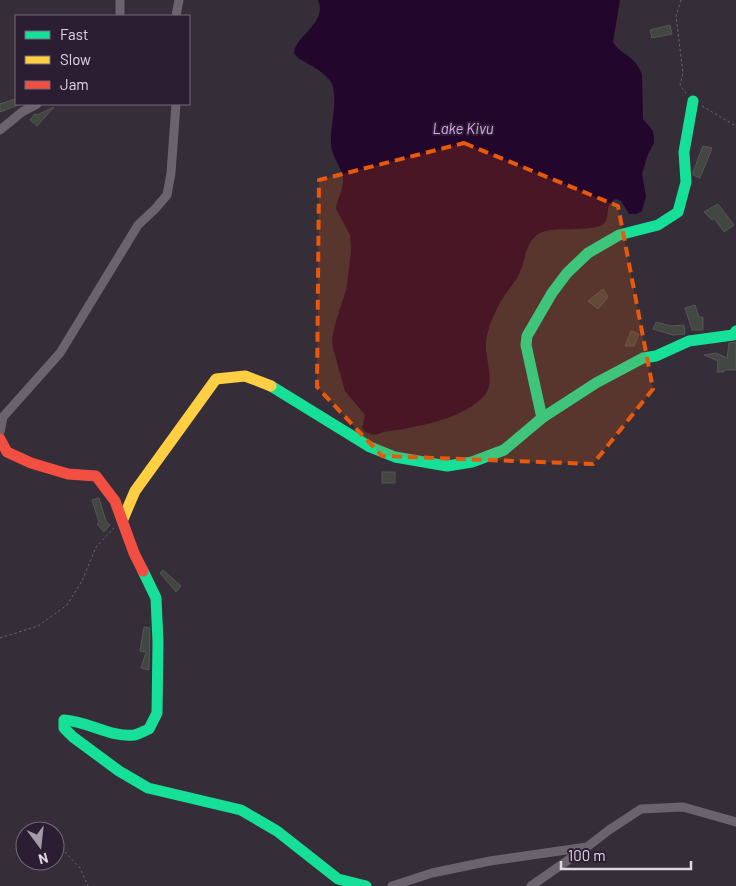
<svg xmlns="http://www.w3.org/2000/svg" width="736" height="886" font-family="Barlow,sans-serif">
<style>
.water{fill:#22062c}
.building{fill:#434742;stroke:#575557}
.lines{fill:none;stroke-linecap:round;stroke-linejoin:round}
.path{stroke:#6c676f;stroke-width:1;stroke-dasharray:2.5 2.5;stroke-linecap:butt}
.street{stroke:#6b646e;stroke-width:9}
.fast{stroke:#16e098;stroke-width:11}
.slow{stroke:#ffcf43;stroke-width:11}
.jam{stroke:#f24e42;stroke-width:11}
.marked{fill:#e8590c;fill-opacity:0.2;stroke:#e8590c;stroke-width:4;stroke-dasharray:10 6;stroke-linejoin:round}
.labels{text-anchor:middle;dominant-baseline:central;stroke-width:4;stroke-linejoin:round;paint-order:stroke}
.water-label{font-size:15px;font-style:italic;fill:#dfa3f9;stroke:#2c1e32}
</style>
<rect width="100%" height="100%" fill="#352d38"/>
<!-- water -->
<path class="water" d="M318,0H620L613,42C622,57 635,54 642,75L643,119L653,131L654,137V143L648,154L642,174L646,196L642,211L636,214H629L621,201L616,199C602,204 613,221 600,226C583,232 555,226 540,233C525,241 526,259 520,272C516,282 508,289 503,298C496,308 486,332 486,344C485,359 496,383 484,396C465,416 434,423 408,428C396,431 386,430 375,435L365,432L362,428L365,415L345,391L333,348L332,338L336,321L346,290L349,270L351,251L350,235L336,209C337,200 342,192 343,183C344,168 331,158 331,143C330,126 339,97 331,82C324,71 307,64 297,57L294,53C295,36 328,23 318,0Z"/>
<!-- building -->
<g class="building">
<path d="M670,25L672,34L652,38L650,30Z"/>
<path d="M15,99L18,105L0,112V104Z"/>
<path d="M54,107L37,126L30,120L35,114L37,115Z"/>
<path d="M703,146L712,148L700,178L693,175V172Z"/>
<path d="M718,204L734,225L724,232L714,218L712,220L704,212Z"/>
<path d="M603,289L608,297L598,309L588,301Z"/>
<path d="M695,305L699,317H703V330H692L685,308Z"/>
<path d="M656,322L671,326L684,325L685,334L673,335L653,329Z"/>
<path d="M631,331L639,334L634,346H625Z"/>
<path d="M736,342V370H724V372H717L718,361L704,355L716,353L727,358L729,343Z"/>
<rect x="382" y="472" width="13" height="11"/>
<path d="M99,498L106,521L110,525L104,532L97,524L99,522L92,500Z"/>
<path d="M163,570L181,586L176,592L160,573Z"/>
<path d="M144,627L150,628L149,670L141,668L146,652L140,651Z"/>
</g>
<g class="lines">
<!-- path -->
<g class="path">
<path d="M681,0L676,16L683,73L680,85L686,93"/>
<path d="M702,106L736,126"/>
<path d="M0,638L38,626L67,605L82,581L96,547L114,528"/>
<path d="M56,834L65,852L80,868L88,886"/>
</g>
<!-- street -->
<g class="street">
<path d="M120,0V16"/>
<path d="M176,16L179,0"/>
<path d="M0,130L22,112L37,104"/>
<path d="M0,432L3,417L60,353L138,225L155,209L167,195L171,173L176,104"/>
<path d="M392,886L432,873L490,861L587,847L609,830L641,809L683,807L736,822"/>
<path d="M531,886L584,849"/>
</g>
<!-- fast -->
<g class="fast">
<path d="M271,386L370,447L395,457L447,466L472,462L504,450L542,418L596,383L643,358L656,356L689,341L733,335L736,331"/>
<path d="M542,418L526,345L527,336L552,293L567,273L588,253L619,235L658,225L678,212L686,182L684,152L693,101"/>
<path d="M143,571L156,598L158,642L157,713L149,729C144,731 139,734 134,735C112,738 87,721 64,720V728L73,737L119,771L148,788L241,810L277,831L338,879L366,886"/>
</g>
<!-- slow -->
<path class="slow" d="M123,519L135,491L216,379L245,376L271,386"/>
<!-- jam -->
<path class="jam" d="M0,439L7,452L31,463L68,474L96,476L115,501L134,553L143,571"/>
</g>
<!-- marked area -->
<path class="marked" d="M464,143L618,206L653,389L593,464L382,456L317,387L319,180Z"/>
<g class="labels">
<!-- water labels -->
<g class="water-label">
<text x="463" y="128">Lake Kivu</text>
</g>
</g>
<!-- legend -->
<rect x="15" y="15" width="175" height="90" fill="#2c1e32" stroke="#746879"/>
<rect x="25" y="31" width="25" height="8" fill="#16e098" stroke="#746879"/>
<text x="60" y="40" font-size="15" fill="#e0d6e4">Fast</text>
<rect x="25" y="56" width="25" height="8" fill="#ffcf43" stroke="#746879"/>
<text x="60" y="65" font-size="15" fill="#e0d6e4">Slow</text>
<rect x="25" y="81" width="25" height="8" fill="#f24e42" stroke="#746879"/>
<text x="60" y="90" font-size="15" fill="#e0d6e4">Jam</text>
<!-- north arrow -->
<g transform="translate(40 846) rotate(165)"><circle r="24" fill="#2c1e32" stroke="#746879"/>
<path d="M0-4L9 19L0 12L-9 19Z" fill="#a49ba8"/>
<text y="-8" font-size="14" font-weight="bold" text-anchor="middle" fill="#e0d6e4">N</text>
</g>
<!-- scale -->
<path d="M561 861v8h130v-8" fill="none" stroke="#e0d6e4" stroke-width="2.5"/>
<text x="568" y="861" font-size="15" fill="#e0d6e4" stroke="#2c1e32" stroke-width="4" paint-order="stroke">100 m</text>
</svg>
